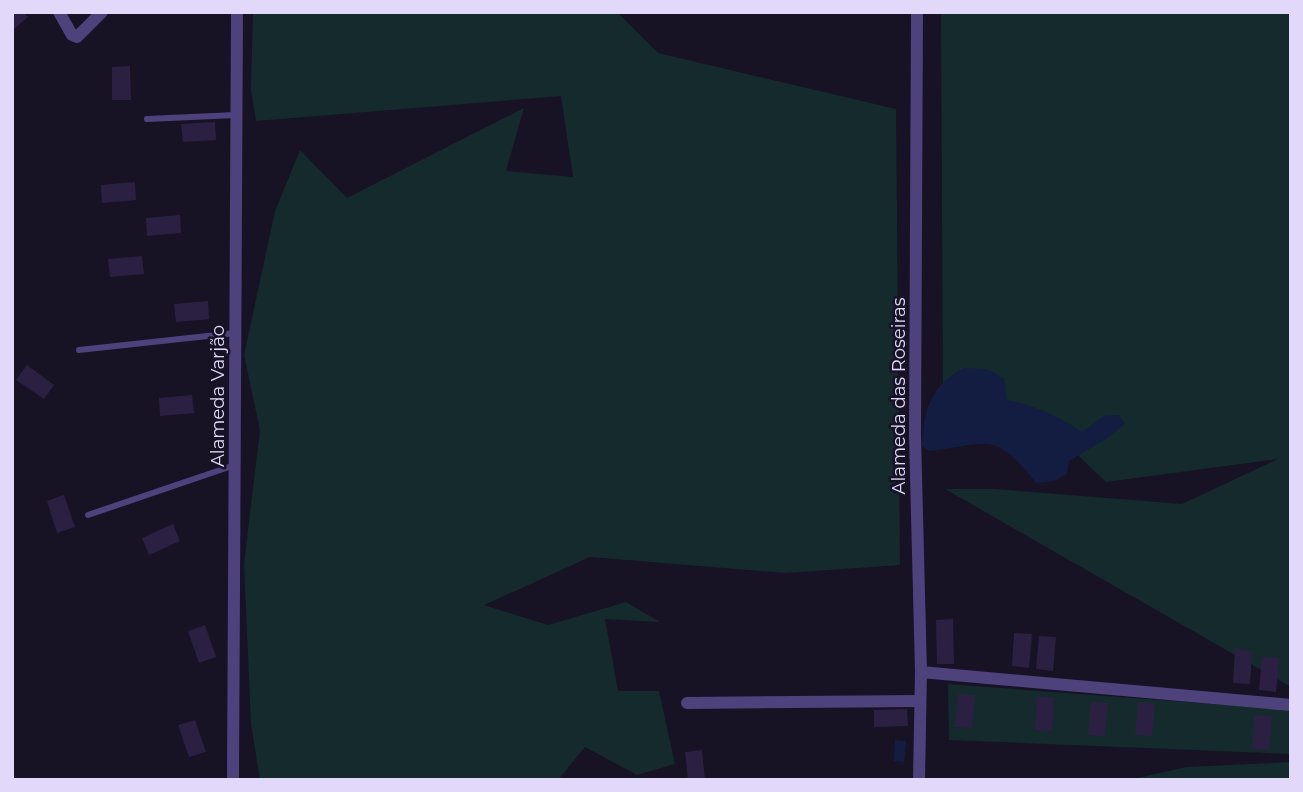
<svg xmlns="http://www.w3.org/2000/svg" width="1303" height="792" font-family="Montserrat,sans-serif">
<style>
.green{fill:#152a2d}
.water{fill:#131d42}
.building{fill:#2c2042}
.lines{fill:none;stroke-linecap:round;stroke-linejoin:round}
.lane{stroke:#4e427d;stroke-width:6}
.street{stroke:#4e427d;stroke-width:12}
.labels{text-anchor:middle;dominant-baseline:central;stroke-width:5;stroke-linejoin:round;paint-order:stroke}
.street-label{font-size:18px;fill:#e2d9fa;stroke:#171224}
</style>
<rect width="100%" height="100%" fill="#171224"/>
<!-- green -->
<g class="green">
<path d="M253,12H617L658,53L896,109L900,565L786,573L590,557L484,605L548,625L626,602L660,622L605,619L618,691H659L675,764L637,775L585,747L558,780H260L251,724L244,564L260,430L244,355L275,211L300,150L347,198L524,108L506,171L573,177L561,96L256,121L251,89Z"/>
<path d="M941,12H1291V687L945,489H995L1182,504L1278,459L1106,482L1048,427L943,398Z"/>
<path d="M948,684L1291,710V754L949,740Z"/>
<path d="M1291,762V780H1129L1186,767Z"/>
</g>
<!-- water -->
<g class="water">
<path d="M964,368L986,369L1004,378L1007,400C1035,406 1059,416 1082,432L1104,416L1119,415L1125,424L1106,439L1069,461L1067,474L1054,481L1036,483C993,428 987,445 929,451L922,446C923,412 931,384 964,368Z"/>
<path d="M895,740L906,741L904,762L894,761Z"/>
</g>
<!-- building -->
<g class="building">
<path d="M12,12H23L28,17L12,31Z"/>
<path d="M130,66L131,100H112V67Z"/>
<path d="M215,122L216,140L183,142L181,124Z"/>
<path d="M135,182L136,200L102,203L101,185Z"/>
<path d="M180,215L181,233L147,236L146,218Z"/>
<path d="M142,256L144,274L110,277L108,259Z"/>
<path d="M208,301L209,319L176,322L174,304Z"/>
<path d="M27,365L54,385L44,399L16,380Z"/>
<path d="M192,395L194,413L160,416L159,398Z"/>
<path d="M64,495L75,527L57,533L47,501Z"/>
<path d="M173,524L180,541L149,555L142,538Z"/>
<path d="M953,619L954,664H937L936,620Z"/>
<path d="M205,625L216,657L199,663L188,631Z"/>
<path d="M1014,633L1032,634L1029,668L1012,666Z"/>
<path d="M1039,636L1056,637L1053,671L1036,669Z"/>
<path d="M1235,649L1252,651L1250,684L1233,683Z"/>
<path d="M1262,657L1279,658L1276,692L1259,690Z"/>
<path d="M958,694L975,695L972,728L955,727Z"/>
<path d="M1037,696L1054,698L1052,731L1035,730Z"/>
<path d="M1091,702L1108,703L1105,736L1088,735Z"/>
<path d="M1138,702L1155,703L1152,736L1135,735Z"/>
<path d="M907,709L908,726L874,727V710Z"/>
<path d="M1254,715L1272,716L1269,750L1252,749Z"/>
<path d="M195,720L206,752L189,757L178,725Z"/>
<path d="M702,750L705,780H688L685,752Z"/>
</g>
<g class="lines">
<!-- lane -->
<g class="lane">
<path d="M147,119L236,115"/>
<path d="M79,350L235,333"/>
<path d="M88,515L235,465"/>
</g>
<!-- street -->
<g class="street">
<path d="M59,12L72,35L77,37L102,12"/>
<path d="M917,12L915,436L921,672L919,780"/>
<path d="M921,672L1291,705"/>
<path d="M687,703L920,701"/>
<path d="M233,780L237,12"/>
</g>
</g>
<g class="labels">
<!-- street labels -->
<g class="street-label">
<text transform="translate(218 396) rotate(-90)">Alameda Varjão</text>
<text transform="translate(899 396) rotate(-90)">Alameda das Roseiras</text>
</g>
</g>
<!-- border -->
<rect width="1303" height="792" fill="none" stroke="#e2d9fa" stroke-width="28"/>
</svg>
